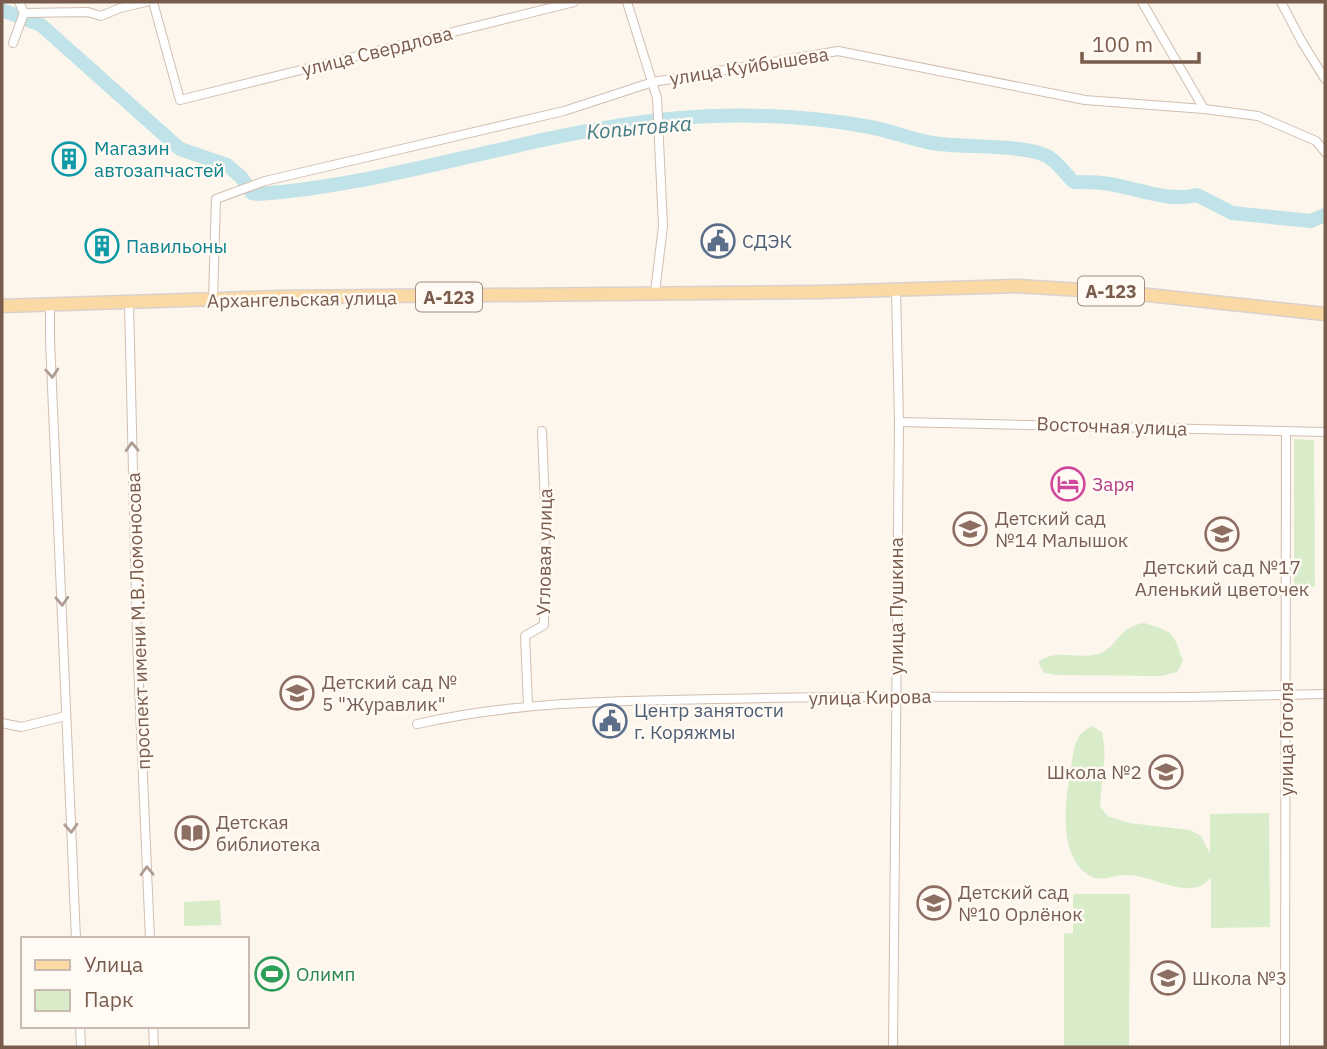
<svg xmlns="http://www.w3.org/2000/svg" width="1327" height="1049" font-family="'IBM Plex Sans',sans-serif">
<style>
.green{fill:#d8ecc9}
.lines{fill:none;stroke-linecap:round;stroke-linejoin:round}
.stream{stroke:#a5d3da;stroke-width:2.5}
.river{stroke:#bfe3e8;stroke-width:14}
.street-casing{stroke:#d1beb0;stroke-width:10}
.primary-casing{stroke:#dad1cd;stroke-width:15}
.street{stroke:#fff;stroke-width:8}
.primary{stroke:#fbd9a5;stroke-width:12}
.oneway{stroke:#af9d94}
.labels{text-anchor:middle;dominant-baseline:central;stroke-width:5;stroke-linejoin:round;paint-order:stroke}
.shield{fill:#fffaf3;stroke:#a28b7f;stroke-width:2}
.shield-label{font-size:18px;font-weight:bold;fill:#7a5c4d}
.street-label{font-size:19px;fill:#7a5c4d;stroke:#fffaf3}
.culture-label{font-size:19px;fill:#0d838f;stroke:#fffaf3;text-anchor:start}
.service-label{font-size:19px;fill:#4e5e75;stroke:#fffaf3;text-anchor:start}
.hotel-label{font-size:19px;fill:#b23c85;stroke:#fffaf3;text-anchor:start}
.education-label{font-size:19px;fill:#785e54;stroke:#fffaf3;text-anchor:start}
.leisure-label{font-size:19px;fill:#27864d;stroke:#fffaf3;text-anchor:start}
.water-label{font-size:21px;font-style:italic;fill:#437c86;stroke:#fffaf3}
</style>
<rect width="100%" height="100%" fill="#fdf6ec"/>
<!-- green -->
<g class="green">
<path d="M1294,439L1314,440L1315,587L1294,586Z"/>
<path d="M1144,623C1174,632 1173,632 1183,661L1177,672L1161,676L1057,675L1044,673L1038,662C1057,648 1077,660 1098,654C1118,648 1116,628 1144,623Z"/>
<path d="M1092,726L1102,732C1108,758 1101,780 1100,806L1107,816L1129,823L1190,830L1201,836L1210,854V814L1269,813L1270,927L1211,928V878C1204,884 1201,887 1192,888C1172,890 1149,876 1129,875C1114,874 1100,884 1087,874C1057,852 1066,798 1071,767C1073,758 1073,748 1077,741C1080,733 1085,730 1092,726Z"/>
<path d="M1073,894H1130L1129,1047H1064V934L1073,933Z"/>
<path d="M220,900L221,925L184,926V902Z"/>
</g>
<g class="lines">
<!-- stream -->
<path class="stream" d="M4,2L6,10"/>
<!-- river -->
<path class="river" d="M2,10L41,25L180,149L227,165L241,177L252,193L258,194C397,184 530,133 669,119C735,113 805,115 870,127C891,131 911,139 932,143C961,148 1024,144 1047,156C1057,161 1066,175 1074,182C1083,182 1093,182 1102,183C1133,186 1166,203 1197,195L1232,213L1311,221L1325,215"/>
<defs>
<g id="street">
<path d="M19,2L24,13L88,12L101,16L120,8L146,2"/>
<path d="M153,2L180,100L574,2"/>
<path d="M627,2L657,98L663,226L655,292"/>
<path d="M1142,2L1204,109"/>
<path d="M1281,2L1302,42L1325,79"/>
<path d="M13,43L24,13"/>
<path d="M213,299L216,199L265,181L564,111L653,82L838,51L1085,100L1204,109L1258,116L1316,141L1325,152"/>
<path d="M129,303L137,639L150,939"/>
<path d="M50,305V340L76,939"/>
<path d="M899,422L1325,432"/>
<path d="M528,705L525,636L544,625L545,505L542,431"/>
<path d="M2,723L21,727L66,716"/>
<path d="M417,724C531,698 648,701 764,698C906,695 1047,698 1188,697C1234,696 1279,695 1325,694"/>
<path d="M80,1026L81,1047"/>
<path d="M153,1026L154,1047"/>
<path d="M893,1047L899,422L896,290"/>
<path d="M1285,1047L1286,431"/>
</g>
<path id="primary" d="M2,306L280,297L820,292L1017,286L1130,293L1325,314"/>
</defs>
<!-- street casing -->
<use href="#street" class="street-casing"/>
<!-- primary casing -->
<use href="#primary" class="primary-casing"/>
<!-- street -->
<use href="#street" class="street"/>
<!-- primary -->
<use href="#primary" class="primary"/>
</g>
<!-- one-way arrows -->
<defs><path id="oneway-chevron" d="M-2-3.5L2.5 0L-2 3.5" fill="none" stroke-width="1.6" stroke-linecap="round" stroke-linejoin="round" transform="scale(1.75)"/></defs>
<g class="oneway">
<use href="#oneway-chevron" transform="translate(52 373) rotate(86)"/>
<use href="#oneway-chevron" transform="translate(132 447) rotate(-92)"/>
<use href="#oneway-chevron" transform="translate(62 601) rotate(88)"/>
<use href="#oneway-chevron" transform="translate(71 828) rotate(87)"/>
<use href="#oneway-chevron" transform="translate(147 871) rotate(-92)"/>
</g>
<!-- icons -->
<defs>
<symbol id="building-ring" viewBox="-11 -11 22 22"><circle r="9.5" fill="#fffaf3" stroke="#0f9aa8" stroke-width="1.5"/><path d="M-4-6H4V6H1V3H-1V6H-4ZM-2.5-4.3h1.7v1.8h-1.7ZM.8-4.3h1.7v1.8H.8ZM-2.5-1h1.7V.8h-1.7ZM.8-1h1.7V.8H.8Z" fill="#0f9aa8"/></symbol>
<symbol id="civic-ring" viewBox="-11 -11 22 22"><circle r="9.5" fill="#fffaf3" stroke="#5c6f8a" stroke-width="1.5"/><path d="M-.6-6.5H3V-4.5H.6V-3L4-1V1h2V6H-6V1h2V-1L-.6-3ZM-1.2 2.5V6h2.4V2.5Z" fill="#5c6f8a"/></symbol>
<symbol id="hotel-ring" viewBox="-11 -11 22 22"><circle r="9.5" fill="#fffaf3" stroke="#d1479c" stroke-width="1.5"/><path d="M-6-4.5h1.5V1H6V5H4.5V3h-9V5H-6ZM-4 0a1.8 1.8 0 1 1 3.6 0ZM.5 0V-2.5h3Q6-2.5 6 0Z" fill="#d1479c"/></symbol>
<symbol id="school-ring" viewBox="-11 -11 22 22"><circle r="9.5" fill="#fffaf3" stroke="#8d6e63" stroke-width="1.5"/><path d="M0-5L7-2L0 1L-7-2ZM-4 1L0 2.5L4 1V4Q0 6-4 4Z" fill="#8d6e63"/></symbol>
<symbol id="library-ring" viewBox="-11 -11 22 22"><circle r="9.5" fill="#fffaf3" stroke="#8d6e63" stroke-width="1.5"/><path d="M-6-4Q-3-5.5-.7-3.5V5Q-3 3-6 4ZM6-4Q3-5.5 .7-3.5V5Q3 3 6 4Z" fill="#8d6e63"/></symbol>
<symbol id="stadium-ring" viewBox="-11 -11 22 22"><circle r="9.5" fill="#fffaf3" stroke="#2e9e5b" stroke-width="1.5"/><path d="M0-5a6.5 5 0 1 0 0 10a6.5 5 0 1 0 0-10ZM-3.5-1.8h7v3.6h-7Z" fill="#2e9e5b"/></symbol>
</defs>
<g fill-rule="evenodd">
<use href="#building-ring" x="50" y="140" width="38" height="38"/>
<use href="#civic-ring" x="699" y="222" width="38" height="38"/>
<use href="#building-ring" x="83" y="227" width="38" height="38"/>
<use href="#hotel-ring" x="1049" y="465" width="38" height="38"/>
<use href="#school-ring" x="951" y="510" width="38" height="38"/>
<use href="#school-ring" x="1203" y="515" width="38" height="38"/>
<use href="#school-ring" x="278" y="674" width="38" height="38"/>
<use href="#civic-ring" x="591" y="702" width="38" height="38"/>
<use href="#school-ring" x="1147" y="753" width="38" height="38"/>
<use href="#library-ring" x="173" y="814" width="38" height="38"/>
<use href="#school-ring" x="915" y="884" width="38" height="38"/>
<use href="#stadium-ring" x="253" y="955" width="38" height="38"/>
<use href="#school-ring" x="1149" y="959" width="38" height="38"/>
</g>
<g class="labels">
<!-- shield labels -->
<g class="shield">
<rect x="1078" y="276.5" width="66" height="29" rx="5"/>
<rect x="416" y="282.5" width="66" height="29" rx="5"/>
</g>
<g class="shield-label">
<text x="1111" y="291">А-123</text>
<text x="449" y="297">А-123</text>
</g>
<!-- street labels -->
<g class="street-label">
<text transform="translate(377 51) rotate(-14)">улица Свердлова</text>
<text transform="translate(749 66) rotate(-9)">улица Куйбышева</text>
<text transform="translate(302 299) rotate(-1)">Архангельская улица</text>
<text transform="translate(1112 426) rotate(2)">Восточная улица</text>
<text transform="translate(544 552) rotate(-89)">Угловая улица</text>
<text transform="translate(896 606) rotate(-90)">улица Пушкина</text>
<text transform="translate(138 621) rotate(-92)">проспект имени М.В.Ломоносова</text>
<text transform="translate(870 697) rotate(-1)">улица Кирова</text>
<text transform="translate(1286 739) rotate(-90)">улица Гоголя</text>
</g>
<!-- culture labels -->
<g class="culture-label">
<text x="94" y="148">Магазин<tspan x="94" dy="22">автозапчастей</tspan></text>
<text x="126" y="246">Павильоны</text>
</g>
<!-- service labels -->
<g class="service-label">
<text x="742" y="241">СДЭК</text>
<text x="634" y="710">Центр занятости<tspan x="634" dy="22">г. Коряжмы</tspan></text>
</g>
<!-- hotel labels -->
<g class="hotel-label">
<text x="1092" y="484">Заря</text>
</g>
<!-- education labels -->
<g class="education-label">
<text x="995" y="518">Детский сад<tspan x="995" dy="22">№14 Малышок</tspan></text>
<text x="1222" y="567" text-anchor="middle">Детский сад №17<tspan x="1222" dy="22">Аленький цветочек</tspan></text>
<text x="322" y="682">Детский сад №<tspan x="322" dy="22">5 "Журавлик"</tspan></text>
<text x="1142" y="772" text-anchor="end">Школа №2</text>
<text x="216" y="822">Детская<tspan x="216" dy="22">библиотека</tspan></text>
<text x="958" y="892">Детский сад<tspan x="958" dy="22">№10 Орлёнок</tspan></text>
<text x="1192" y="978">Школа №3</text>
</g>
<!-- leisure labels -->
<g class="leisure-label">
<text x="296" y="974">Олимп</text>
</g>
<!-- water labels -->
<g class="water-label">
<text transform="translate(639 127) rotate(-5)">Копытовка</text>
</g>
</g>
<!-- border -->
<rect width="1327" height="1049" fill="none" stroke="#7a5c4d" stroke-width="7"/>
<!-- legend -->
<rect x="21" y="937" width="228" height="91" fill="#fffaf3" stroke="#cabbb1" stroke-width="2"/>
<rect x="35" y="960" width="35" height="10" fill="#fbd9a5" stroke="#cabbb1" stroke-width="2"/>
<text x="84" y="972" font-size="21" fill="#7a5c4d">Улица</text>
<rect x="35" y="990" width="35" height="21" fill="#d8ecc9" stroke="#cabbb1" stroke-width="2"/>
<text x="84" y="1007" font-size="21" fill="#7a5c4d">Парк</text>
<!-- scale -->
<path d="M1082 52v10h117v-10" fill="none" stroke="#7a5c4d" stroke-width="3.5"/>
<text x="1092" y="52" font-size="21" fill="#7a5c4d" stroke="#fffaf3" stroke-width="5" paint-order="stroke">100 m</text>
</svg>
